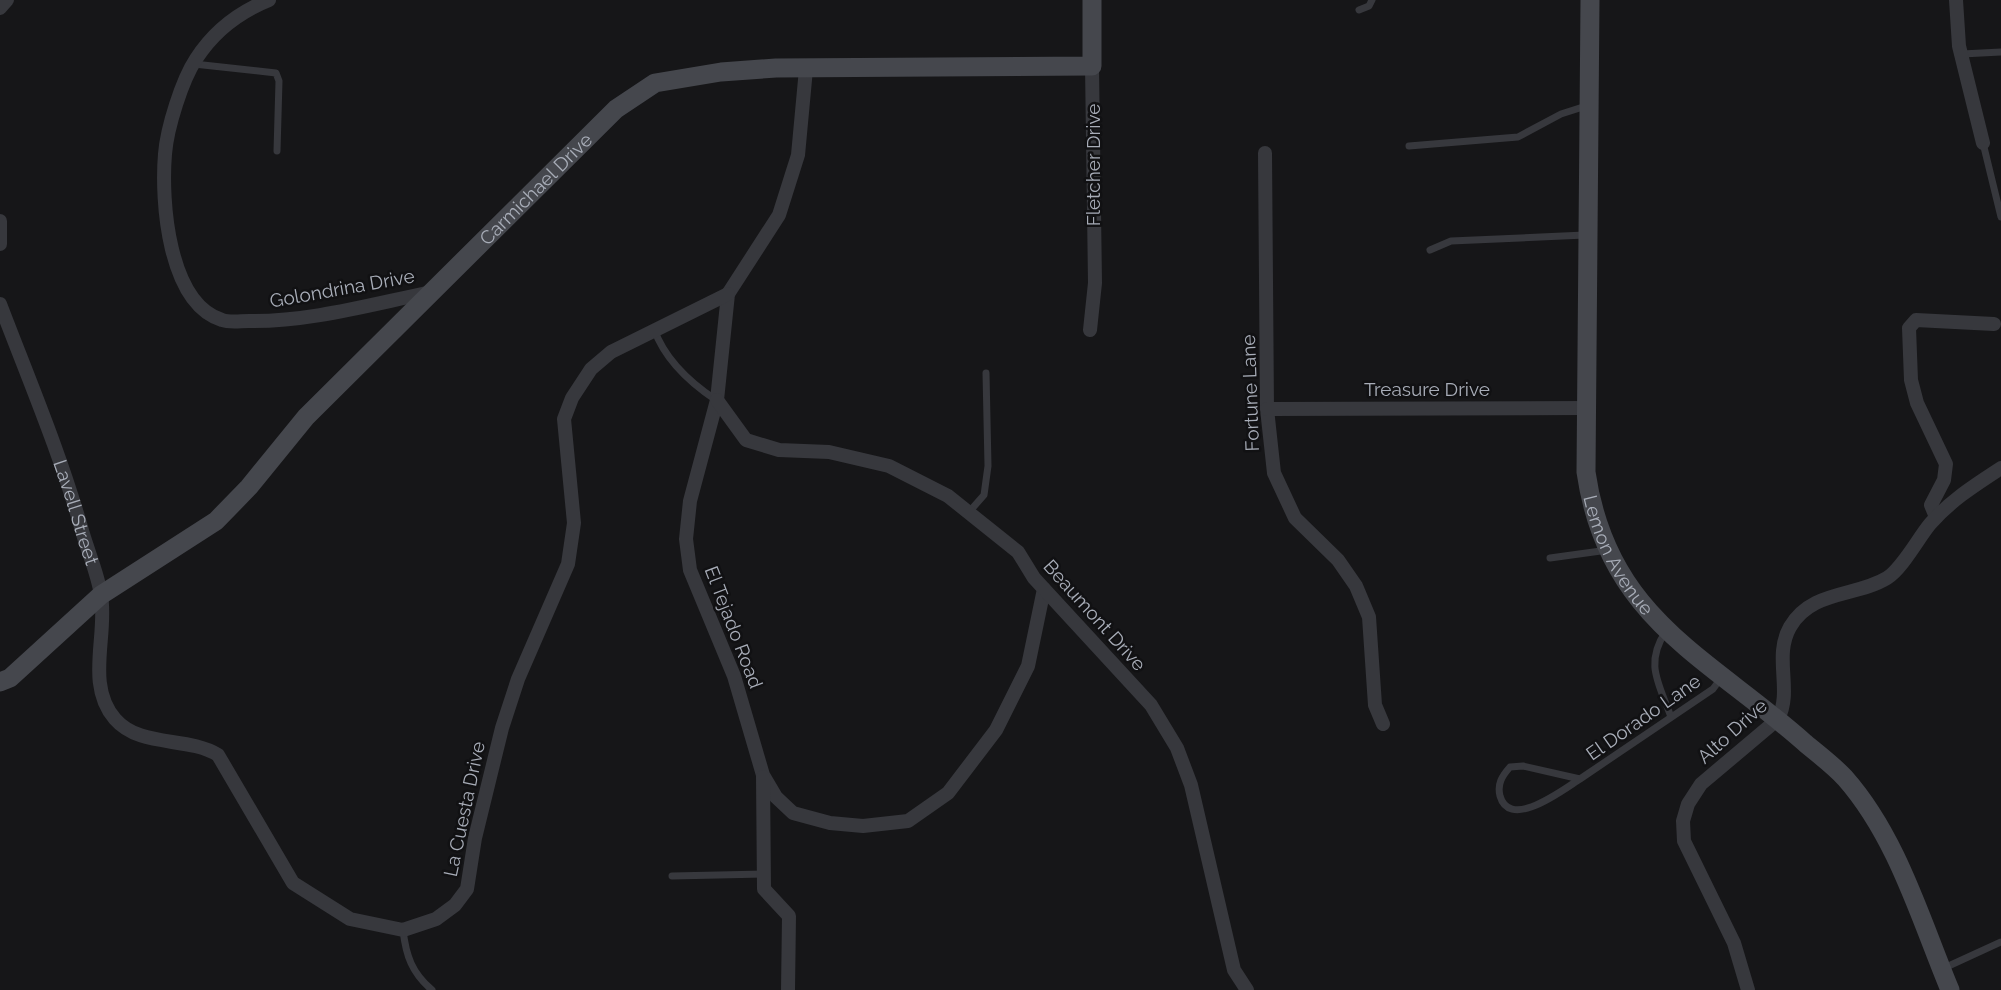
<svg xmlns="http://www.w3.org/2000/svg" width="2001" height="990" font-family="Raleway,sans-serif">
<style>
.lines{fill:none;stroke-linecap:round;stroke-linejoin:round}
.lane{stroke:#37383d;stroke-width:7}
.street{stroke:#37383d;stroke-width:14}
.secondary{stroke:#45474d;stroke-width:19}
.labels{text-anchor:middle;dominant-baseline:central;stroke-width:5;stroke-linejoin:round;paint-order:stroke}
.street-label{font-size:19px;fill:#a8adb8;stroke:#111113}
</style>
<rect width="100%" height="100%" fill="#161618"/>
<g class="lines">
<!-- lane -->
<g class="lane">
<path d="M1359,10L1369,6L1372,0"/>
<path d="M1962,54L2001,52"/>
<path d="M194,64L276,73L279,81L277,151"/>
<path d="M1983,143L2001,217"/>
<path d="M1409,146L1518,137L1561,114L1586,106"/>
<path d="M1430,250L1451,241L1585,235"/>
<path d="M654,329C665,360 689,382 716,400"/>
<path d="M969,512L984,495L988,466L986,373"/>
<path d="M1550,558L1608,550"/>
<path d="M1666,631C1644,664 1659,683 1671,717"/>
<path d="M1580,779C1564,789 1510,831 1500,796C1497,784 1502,776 1510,767L1523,766L1580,779L1713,689L1721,678"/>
<path d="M672,876L764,874"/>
<path d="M403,930C406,956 412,973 432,990"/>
<path d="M1942,969L2001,942"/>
</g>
<!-- street -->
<g class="street">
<path d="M269,0C239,12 214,31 196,59C182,80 167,128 165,154C161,201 168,303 222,320C230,323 240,321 249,321C310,322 372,304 432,292"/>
<path d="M1956,0L1959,46L1983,143"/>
<path d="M0,8L7,0"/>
<path d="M806,69L798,155L779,215L728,294L717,400L690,501L686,539L690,570L734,676L763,775L776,797L793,813L830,823L863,826L908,821L948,793L996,730L1028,666L1044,589"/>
<path d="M1265,153L1267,409L1274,473L1295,518L1338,560L1356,586L1369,617L1375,705L1383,724"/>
<path d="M0,221V244"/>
<path id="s1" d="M0,304C29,380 61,455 83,534C89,554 98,575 101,595C108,635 85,684 115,719C140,748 187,736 218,755L293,883L350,919L403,930L436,919L455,905L467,889L475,838L502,728L518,679L568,564L574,523L564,419L572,398L591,369L611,352L728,294"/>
<path d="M1090,330L1095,283L1092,66"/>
<path d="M717,400L746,440L779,450L829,452L889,466L948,496L1018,552L1034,578L1151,705L1177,748L1191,785L1234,970L1247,990"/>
<path d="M1267,409L1588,408"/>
<path d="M1936,517L1931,505L1944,480L1946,464L1917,403L1911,380L1909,328L1916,320L1994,324"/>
<path d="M763,777L764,889L789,916L788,990"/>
<path d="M1748,990L1734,943L1684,841L1683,821L1688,804L1701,784L1778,719C1793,690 1773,657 1790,627C1811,590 1856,597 1887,578C1902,569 1919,537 1930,524C1951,500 1975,485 2001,468"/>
</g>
<!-- secondary -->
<g class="secondary">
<path id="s2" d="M1590,0L1586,472C1607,618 1707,656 1805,743C1818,754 1833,765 1845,778C1897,837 1920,918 1950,990"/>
<path id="s3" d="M0,682L10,678L101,595L216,521L249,487L306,417L616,109L655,83L721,72L776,68L1092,66V0"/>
</g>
</g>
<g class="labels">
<!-- street labels -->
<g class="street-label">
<text transform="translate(1093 165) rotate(-90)">Fletcher Drive</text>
<text stroke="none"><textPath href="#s3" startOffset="732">Carmichael Drive</textPath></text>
<text transform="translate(342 288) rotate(-10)">Golondrina Drive</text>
<text x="1427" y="389">Treasure Drive</text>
<text transform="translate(1250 393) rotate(-92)">Fortune Lane</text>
<text stroke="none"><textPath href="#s1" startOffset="222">Lavell Street</textPath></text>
<text stroke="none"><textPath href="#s2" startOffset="562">Lemon Avenue</textPath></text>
<text transform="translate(1095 615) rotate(48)">Beaumont Drive</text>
<text transform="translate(734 627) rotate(69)">El Tejado Road</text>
<text transform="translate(1643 717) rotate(-35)">El Dorado Lane</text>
<text transform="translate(1732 731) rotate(-42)">Alto Drive</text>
<text transform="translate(464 809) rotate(-78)">La Cuesta Drive</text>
</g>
</g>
</svg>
